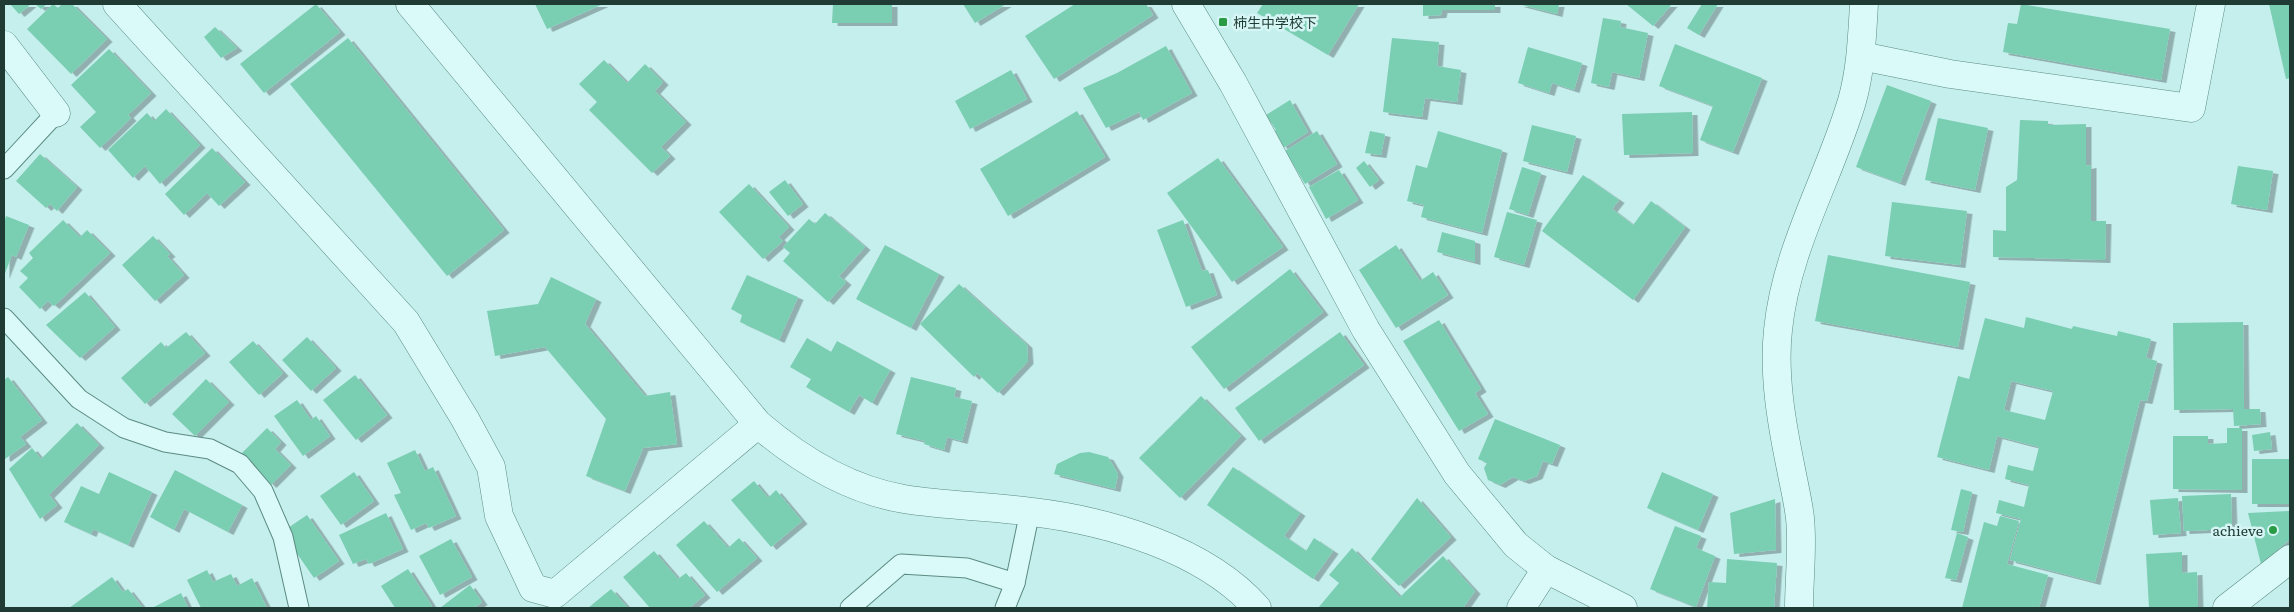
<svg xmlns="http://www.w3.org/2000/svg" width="2294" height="612" font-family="Literata,'Noto Sans JP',serif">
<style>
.building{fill:#7aceb2;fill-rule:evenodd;filter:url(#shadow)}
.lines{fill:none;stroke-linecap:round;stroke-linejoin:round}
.service-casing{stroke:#5b8b80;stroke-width:21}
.minor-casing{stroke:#5b8b80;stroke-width:29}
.tertiary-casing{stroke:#5b8b80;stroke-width:29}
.service{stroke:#d9faf8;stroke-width:19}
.minor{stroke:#d9faf8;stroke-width:28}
.tertiary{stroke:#d9faf8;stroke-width:28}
.poi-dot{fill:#299b45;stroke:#d5f6f5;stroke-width:2}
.labels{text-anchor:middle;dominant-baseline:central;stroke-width:5;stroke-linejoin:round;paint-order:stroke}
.poi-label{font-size:14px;fill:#1f3b33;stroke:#d5f6f5;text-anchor:start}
</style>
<defs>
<filter id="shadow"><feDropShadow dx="5.5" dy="3" stdDeviation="0" flood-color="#0004"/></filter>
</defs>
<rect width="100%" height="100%" fill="#c5efed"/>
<!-- building -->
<g class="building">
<path d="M10,4H31L19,14Z"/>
<path d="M35,4H47L41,9Z"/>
<path d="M53,4L58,8L62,4H72L107,39L71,74L27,29Z"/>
<path d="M316,4L340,32L264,93L240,64Z"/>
<path d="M535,4H603L547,29Z"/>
<path d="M833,4H892V23H832Z"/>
<path d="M963,4H1006L975,23Z"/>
<path d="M1075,4H1146L1153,15L1054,79L1025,36Z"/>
<path d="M1263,4H1359L1328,55L1257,13Z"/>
<path d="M1423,4H1495V10H1442L1441,15L1423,16Z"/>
<path d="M1518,4H1559L1557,14Z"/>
<path d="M1626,4H1672L1653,26Z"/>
<path d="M1702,4H1718L1699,35L1687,28Z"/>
<path d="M2021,4L2170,29L2161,80L2003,52L2008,23L2017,24Z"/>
<path d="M2269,4H2290V78L2286,79Z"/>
<path d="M1603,18L1621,21L1620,27L1648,33L1639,78L1612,72L1609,87L1591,83Z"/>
<path d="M215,27L237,48L221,58L204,37Z"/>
<path d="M348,38L504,230L447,276L290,84Z"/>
<path d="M1392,38L1439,42L1437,66L1461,70L1457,102L1425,98L1422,117L1383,112Z"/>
<path d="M1675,44L1762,78L1733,152L1700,140L1713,106L1659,86Z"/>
<path d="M1166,46L1192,93L1143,120L1139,112L1106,128L1083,88L1117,73Z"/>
<path d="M1528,47L1582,63L1574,90L1552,83L1549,93L1518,83Z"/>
<path d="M109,49L151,93L128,115L131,118L100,148L80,127L96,112L71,85Z"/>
<path d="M604,60L627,83L645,64L663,82L655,91L686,122L661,147L670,156L652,173L589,110L597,102L579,84Z"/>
<path d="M1011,70L1027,99L970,129L955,101Z"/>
<path d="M1887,85L1931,101L1900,183L1856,167Z"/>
<path d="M1290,100L1308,132L1283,148L1273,132L1276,130L1266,115Z"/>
<path d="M166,109L200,145L160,184L145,166L133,178L108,150L147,113L154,121Z"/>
<path d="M1077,111L1105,157L1008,216L980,169Z"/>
<path d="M1692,112L1693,153L1624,155L1622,114Z"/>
<path d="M1938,118L1988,128L1975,190L1925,180Z"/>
<path d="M2020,120L2048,121V125L2086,124V166L2091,165V221H2106L2105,260L1993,257V230L2006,231V187L2017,180Z"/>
<path d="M1532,125L1576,136L1567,172L1523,161Z"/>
<path d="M1317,131L1337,164L1305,184L1285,151Z"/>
<path d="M1370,131L1385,134L1381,155L1365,153Z"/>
<path d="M1438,131L1502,150L1482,233L1421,217L1424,205L1407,201L1416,165L1427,168Z"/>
<path d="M212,148L245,182L219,206L207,193L184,215L165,194Z"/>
<path d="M40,154L77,187L57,211L50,204L46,208L16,181Z"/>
<path d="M1218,158L1283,247L1232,282L1167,193Z"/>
<path d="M1364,161L1379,180L1370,187L1356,168Z"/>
<path d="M2238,166L2273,171L2267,210L2231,204Z"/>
<path d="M1522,167L1541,173L1528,215L1509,209Z"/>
<path d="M1339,170L1358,200L1326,219L1309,187Z"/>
<path d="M1583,175L1619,200L1612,209L1633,225L1651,201L1685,227L1633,300L1542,231Z"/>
<path d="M785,180L803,204L788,216L769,192Z"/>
<path d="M749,184L789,227L779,237L783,241L763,259L719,212Z"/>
<path d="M1892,202L1967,211L1960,265L1885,256Z"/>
<path d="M1507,212L1537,220L1524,265L1494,257Z"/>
<path d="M825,213L865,247L839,276L846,282L828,302L783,261L790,253L783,247L809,219L815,224Z"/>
<path d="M6,216L29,225L16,257L12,255L4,276V223Z"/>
<path d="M63,220L80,237L87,230L110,253L54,306L48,301L40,309L19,287L28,278L20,271L33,258L29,253Z"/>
<path d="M1183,220L1202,271L1208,270L1217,295L1186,307L1157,230Z"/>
<path d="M1442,232L1475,241V262L1437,252Z"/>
<path d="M153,236L170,254L167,256L184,275L155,301L122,265Z"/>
<path d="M885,245L939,274L911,328L856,299Z"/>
<path d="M1396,245L1420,281L1433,272L1448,295L1396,328L1359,270Z"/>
<path d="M1828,255L1970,282L1958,347L1815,321Z"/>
<path d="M1290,269L1323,312L1224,389L1191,347Z"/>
<path d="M747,275L798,297L779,340L740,322L742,315L731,309Z"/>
<path d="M551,277L596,299L585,324L645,396L670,392L677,444L643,448L625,491L586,476L606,419L545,347L495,356L487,311L538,304Z"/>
<path d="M959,284L1027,345L1028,361L998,393L977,373L974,377L920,324Z"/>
<path d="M85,292L115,327L80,358L46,325Z"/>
<path d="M2026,317L2072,329L2073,326L2117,336L2118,331L2151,339L2146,358L2157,361L2147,401L2140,400L2095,582L2010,560L2021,519L1996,513L1999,500L2024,507L2029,485L2005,479L2008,465L2033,471L2039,447L1997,436L1989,470L1937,457L1958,376L1969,379L1985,318L2024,328ZM2011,381L2053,391L2045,420L2004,410Z"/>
<path d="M1439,320L1481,389L1475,393L1488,414L1459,431L1403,341Z"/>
<path d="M2243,322L2244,409H2260L2261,424L2234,426L2233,409L2174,410L2173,323Z"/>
<path d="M186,332L205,353L145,404L121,378L161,342L166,348Z"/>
<path d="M1340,332L1364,365L1259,441L1235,408Z"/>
<path d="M307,337L336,368L311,391L282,360Z"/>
<path d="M807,338L831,352L837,341L890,370L872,403L859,395L849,412L806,387L811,379L790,367Z"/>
<path d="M253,341L283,373L259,395L229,362Z"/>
<path d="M355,375L387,415L356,440L323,400Z"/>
<path d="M8,377L42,420L20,437L26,444L5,459L4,457V380Z"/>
<path d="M911,377L956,388L954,397L972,401L962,441L947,437L944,450L924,444L925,441L896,434Z"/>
<path d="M206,379L229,402L195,436L172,414Z"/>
<path d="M1201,396L1241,436L1180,498L1139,458Z"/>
<path d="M297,400L311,420L316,416L330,436L303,456L274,416Z"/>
<path d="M1495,419L1560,445L1552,464L1543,461L1537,476L1524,481L1513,477L1500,485L1488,480L1484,468L1487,463L1478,459Z"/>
<path d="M77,423L99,445L49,495L57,505L40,519L9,469L32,448L41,459Z"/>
<path d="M267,428L281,442L275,449L291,465L271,485L240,455Z"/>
<path d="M2227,428H2242V490L2173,489V436H2208V444L2227,443Z"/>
<path d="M2270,432L2272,449L2254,451L2252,435Z"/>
<path d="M415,450L425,471L433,467L456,516L429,528L426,523L411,530L394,495L401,493L387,463Z"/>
<path d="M1089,452L1108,457L1118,474L1115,489L1054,474L1057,464L1080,453Z"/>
<rect x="2252" y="459" width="38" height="45"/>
<path d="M1233,467L1300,513L1284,536L1306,551L1314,538L1333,551L1313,579L1207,505Z"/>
<path d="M175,470L242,505L228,532L184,509L174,530L150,517Z"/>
<path d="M109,472L152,492L128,545L93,529L91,534L64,522L81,486L99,494Z"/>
<path d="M354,472L374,501L341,525L320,496Z"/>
<path d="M1662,472L1713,494L1698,530L1647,508Z"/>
<path d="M754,481L768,498L776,490L802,521L771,547L731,500Z"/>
<path d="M1961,489L1972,492L1963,532L1951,530Z"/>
<path d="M2231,494L2232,529L2184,531L2182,496Z"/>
<path d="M1417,498L1451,537L1399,586L1371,559Z"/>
<path d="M2178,498L2181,533L2153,535L2150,500Z"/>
<path d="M1775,499L1776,550L1734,554L1730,513Z"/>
<path d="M2290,511V539L2261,564L2248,513Z"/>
<path d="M386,513L403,549L369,564L366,559L353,564L339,535Z"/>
<path d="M307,515L339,561L314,578L282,532Z"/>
<path d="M2000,516L2019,521L2007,564L2048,575L2039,608H1962L1984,522L1997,526Z"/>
<path d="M704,521L728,548L739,538L757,558L717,592L676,545Z"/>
<path d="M1675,526L1701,536L1696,548L1715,556L1696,607L1650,589Z"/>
<path d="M1957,533L1968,537L1956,580L1945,578Z"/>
<path d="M451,539L472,577L440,595L419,556Z"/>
<path d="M1352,548L1400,597L1443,556L1475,591L1463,608H1318L1339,583L1329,575Z"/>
<path d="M654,551L678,579L686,573L705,595L689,608H650L623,577Z"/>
<path d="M2182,552V573L2197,572L2198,608H2149L2146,554Z"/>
<path d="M1727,559L1777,563L1774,608H1707L1709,582L1726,583Z"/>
<path d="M408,569L432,606L429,608H395L381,586Z"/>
<path d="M207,570L213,582L231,574L237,586L252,578L267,608H201L187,580Z"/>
<path d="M112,577L123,592L128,589L143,608H69Z"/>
<path d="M470,585L482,602L474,608H440Z"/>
<path d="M611,589L628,608H588Z"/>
<path d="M181,593L188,608H152Z"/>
</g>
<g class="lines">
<defs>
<g id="service">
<path d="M4,169L56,113"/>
<path d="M4,318L79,399L124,428L165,442L210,449L240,464L263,491L283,537L299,608"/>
<path d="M850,608L901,564L967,568L1015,583"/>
<path d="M1005,608L1015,583L1030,511"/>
</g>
<g id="minor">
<path d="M117,4L406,322L465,419L491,467L499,516L533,588L555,594L758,424"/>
<path d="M1186,4L1233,83L1366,330L1457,474L1516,545L1546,569L1623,608"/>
<path d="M4,45L56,113"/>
<path d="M1861,56L1950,74L2191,108L2211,4"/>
<path d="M1799,608C1799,579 1803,547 1800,518C1798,501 1794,485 1791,469C1782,425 1773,376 1778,330C1786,249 1829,178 1852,101C1861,69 1862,37 1864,4"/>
<path d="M2227,608L2290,559"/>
</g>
<g id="tertiary">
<path d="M410,4L758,424C799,459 850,490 904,499C946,506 990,506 1032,512C1108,521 1205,549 1257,608"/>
<path d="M1521,608L1546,569"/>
</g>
</defs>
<!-- service casing -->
<use href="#service" class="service-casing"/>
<!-- minor casing -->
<use href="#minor" class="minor-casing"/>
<!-- tertiary casing -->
<use href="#tertiary" class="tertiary-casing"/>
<!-- service -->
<use href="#service" class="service"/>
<!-- minor -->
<use href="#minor" class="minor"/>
<!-- tertiary -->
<use href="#tertiary" class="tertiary"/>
</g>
<!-- markers -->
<g class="poi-dot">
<rect x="1218" y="17" width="10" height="10" rx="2.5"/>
<circle cx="2273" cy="530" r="5"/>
</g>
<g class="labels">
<!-- poi labels -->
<g class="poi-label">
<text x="1233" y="22">柿生中学校下</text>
<text x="2263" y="530" text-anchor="end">achieve</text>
</g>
</g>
<!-- border -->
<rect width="2294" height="612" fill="none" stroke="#1f3b33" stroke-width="10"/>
</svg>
